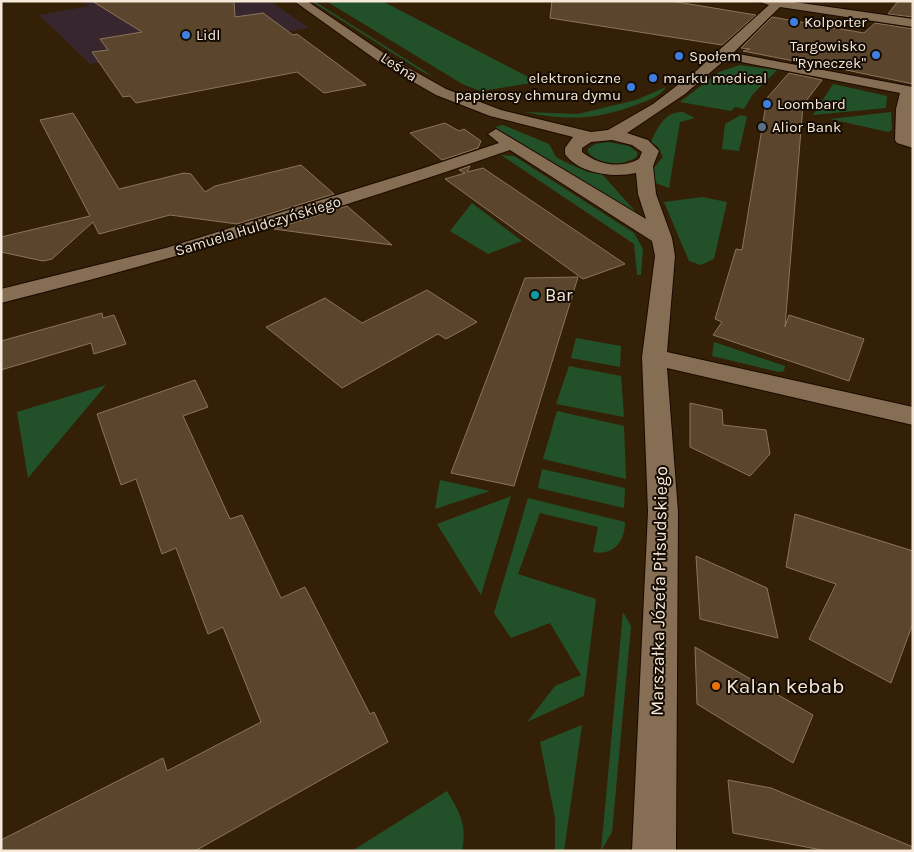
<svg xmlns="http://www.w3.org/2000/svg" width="914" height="852" font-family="Karla,sans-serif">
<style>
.commercial{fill:#38262f}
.green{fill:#225129}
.building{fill:#5b452c;stroke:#8c745a}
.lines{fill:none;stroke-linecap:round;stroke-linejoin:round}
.minor-casing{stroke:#1b0900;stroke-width:2}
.minor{fill:#866e54;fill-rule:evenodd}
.shop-dot{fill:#3f7fe0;stroke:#150c04;stroke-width:2}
.service-dot{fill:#5c6f8a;stroke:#150c04;stroke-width:2}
.culture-dot{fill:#0f9aa8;stroke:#150c04;stroke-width:2}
.food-dot{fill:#e8710a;stroke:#150c04;stroke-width:2}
.labels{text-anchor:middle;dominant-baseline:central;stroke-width:4;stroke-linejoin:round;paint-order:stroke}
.far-poi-label{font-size:15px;fill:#f6e9da;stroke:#150c04;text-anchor:start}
.far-street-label{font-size:15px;fill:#f6e9da;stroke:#150c04}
.poi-label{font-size:18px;fill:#f6e9da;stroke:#150c04;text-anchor:start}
.street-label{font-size:18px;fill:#f6e9da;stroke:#150c04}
.near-poi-label{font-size:21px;fill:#f6e9da;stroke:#150c04;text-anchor:start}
</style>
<rect width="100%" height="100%" fill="#342007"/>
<!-- commercial -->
<path class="commercial" d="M82,1H270L309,28L90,64L39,15L89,6Z"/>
<!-- green -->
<g class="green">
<path d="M311,1H314L434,77L421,71Z"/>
<path d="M326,1H382L538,82L481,91L464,85Z"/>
<path d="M740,65L777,70L753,94L744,109L735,107L731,111L680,102L719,72Z"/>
<path d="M833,84L887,96L886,108L813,115Z"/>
<path d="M666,87C661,95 650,100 641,103C598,120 569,121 524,112L578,114L636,100Z"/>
<path d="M683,112L695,118L680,122L669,188L653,182V169L663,157L658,147L651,142C657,128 665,111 683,112Z"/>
<path d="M891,112L892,130L888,132L830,119Z"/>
<path d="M741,115L747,117L739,151L722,149L725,124Z"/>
<path d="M503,125L549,144L556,157L565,162L588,172L601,173L635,211L634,214L495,127Z"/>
<path d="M608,142L629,146L637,152V156C626,167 597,165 588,152V149L595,144Z"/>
<path d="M501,155L514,156L634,233L643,249L641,275H637L634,244Z"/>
<path d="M702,197L727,202L714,259L701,265L689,261L664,202Z"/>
<path d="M472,203L522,241L488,254L450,231Z"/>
<path d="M576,338L621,346L620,367L571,358Z"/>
<path d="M714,342L785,366L784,371L779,372L712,356Z"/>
<path d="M569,366L621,376L624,417L556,404Z"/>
<path d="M106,385L28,478L17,412Z"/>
<path d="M557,411L624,426L626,479L543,459Z"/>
<path d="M542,469L625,488L624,508L538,488Z"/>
<path d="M440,480L490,491L435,509Z"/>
<path d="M511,496L481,595L437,524Z"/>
<path d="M528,498L625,522C625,541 614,556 593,552L598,527L540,513L518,574L596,599L584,696L527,722L555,686L581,675L550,623L511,638L494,613Z"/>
<path d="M623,612L631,626L612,832L601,851Z"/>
<path d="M582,725L564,851H555V818L540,742Z"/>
<path d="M447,791C460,813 467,825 462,851H352Z"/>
</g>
<!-- building -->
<g class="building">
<path d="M92,1H234L235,17L263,13L293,35L297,34L366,85L324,93L297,72L136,103L130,96L123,97L92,52L108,50L100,39L142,32Z"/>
<path d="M552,1H671L756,15L722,45L550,18Z"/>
<path d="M898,1H913V17L888,14Z"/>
<path d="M772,17L864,33L875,23L913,29V84L832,67L830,69L797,63L799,62L743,51L750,49L741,48Z"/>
<path d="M789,73L822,80L803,105L785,327L789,315L864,339L849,381L713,335L722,322L715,319L736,249L742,250L767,98Z"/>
<path d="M73,113L119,189L184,173L191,174L205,192L215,186L301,165L334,194L237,224L170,215L99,234L93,222L52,259L43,261L1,252V237L90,216L40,120Z"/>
<path d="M445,123L459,131L464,129L481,141L478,148L442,160L410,133Z"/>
<path d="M470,166L467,172L483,168L625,264L583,279L445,179L465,173L459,170Z"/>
<path d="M347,206L392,245L274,229L321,214Z"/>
<path d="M578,277L514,486L451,473L525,278Z"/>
<path d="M427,290L477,322L446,339L438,334L342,388L266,327L325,298L362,323Z"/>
<path d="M102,313L103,318L114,315L126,344L94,354L91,343L1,370V341Z"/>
<path d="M195,380L208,407L183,416L230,519L242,515L281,598L305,587L370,714L374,712L388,742L195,851H1V840L163,758L167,771L261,722L223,627L208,634L176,548L162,554L136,479L121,485L97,414Z"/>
<path d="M690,403L722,410L723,425L766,430L770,454L750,476L690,447Z"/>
<path d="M795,514L913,551V623L891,683L809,639L836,584L786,567Z"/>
<path d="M696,556L767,588L778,638L700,619Z"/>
<path d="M695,647L813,715L793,763L697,704Z"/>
<path d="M728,780L771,788L913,847V851H827L733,833Z"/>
</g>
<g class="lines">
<defs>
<path id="minor" d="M294,1H307L391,58L446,89L501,110L591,132L608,130L653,104L696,71L769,5L757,1H787L913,19V27L780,7L733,53L913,87V148L897,143L895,140L896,109L900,93L726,59L685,94L627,133L648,140L659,151L653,166L656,194L672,238L675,256L667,352L913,407V425L667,368L678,512L676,851H632L648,512L642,357L655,256L652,241L510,150C343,208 173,260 1,303V289L166,248L421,169L499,143L488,134L496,129L646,219L638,194L636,173C614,178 579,174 565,154V148L573,137L490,116L436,95L382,64ZM612,140L632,145L642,152L639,159C621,169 598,165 582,152V148L591,142Z"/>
</defs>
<!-- minor casing -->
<use href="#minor" class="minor-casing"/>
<!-- minor -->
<use href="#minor" class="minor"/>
</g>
<!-- markers -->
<g class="shop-dot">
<circle cx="794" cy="22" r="5"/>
<circle cx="186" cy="35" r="5"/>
<circle cx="876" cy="55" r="5"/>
<circle cx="679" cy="56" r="5"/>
<circle cx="653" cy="78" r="5"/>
<circle cx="631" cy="87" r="5"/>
<circle cx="767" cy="104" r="5"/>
</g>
<circle class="service-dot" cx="762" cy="127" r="5"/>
<circle class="culture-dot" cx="535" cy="295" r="5"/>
<circle class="food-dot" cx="716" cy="686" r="5"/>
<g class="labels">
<!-- far-poi labels -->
<g class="far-poi-label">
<text x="804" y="22">Kolporter</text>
<text x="196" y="35">Lidl</text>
<text x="866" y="46" text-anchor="end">Targowisko<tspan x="866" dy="17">"Ryneczek"</tspan></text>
<text x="689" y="56">Społem</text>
<text x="621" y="78" text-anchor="end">elektroniczne<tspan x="621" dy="17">papierosy chmura dymu</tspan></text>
<text x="663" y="78">marku medical</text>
<text x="777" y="104">Loombard</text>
<text x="772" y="127">Alior Bank</text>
</g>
<!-- far-street labels -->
<g class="far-street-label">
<text transform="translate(399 67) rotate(33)">Leśna</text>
<text transform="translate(258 226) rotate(-17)">Samuela Huldczyńskiego</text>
</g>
<!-- poi labels -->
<g class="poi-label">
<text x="545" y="295">Bar</text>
</g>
<!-- street labels -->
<g class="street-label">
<text transform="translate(659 591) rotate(-89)">Marszałka Józefa Piłsudskiego</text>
</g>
<!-- near-poi labels -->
<g class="near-poi-label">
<text x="726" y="686">Kalan kebab</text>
</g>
</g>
<!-- border -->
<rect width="914" height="852" fill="none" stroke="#f6e9da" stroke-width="5"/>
</svg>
